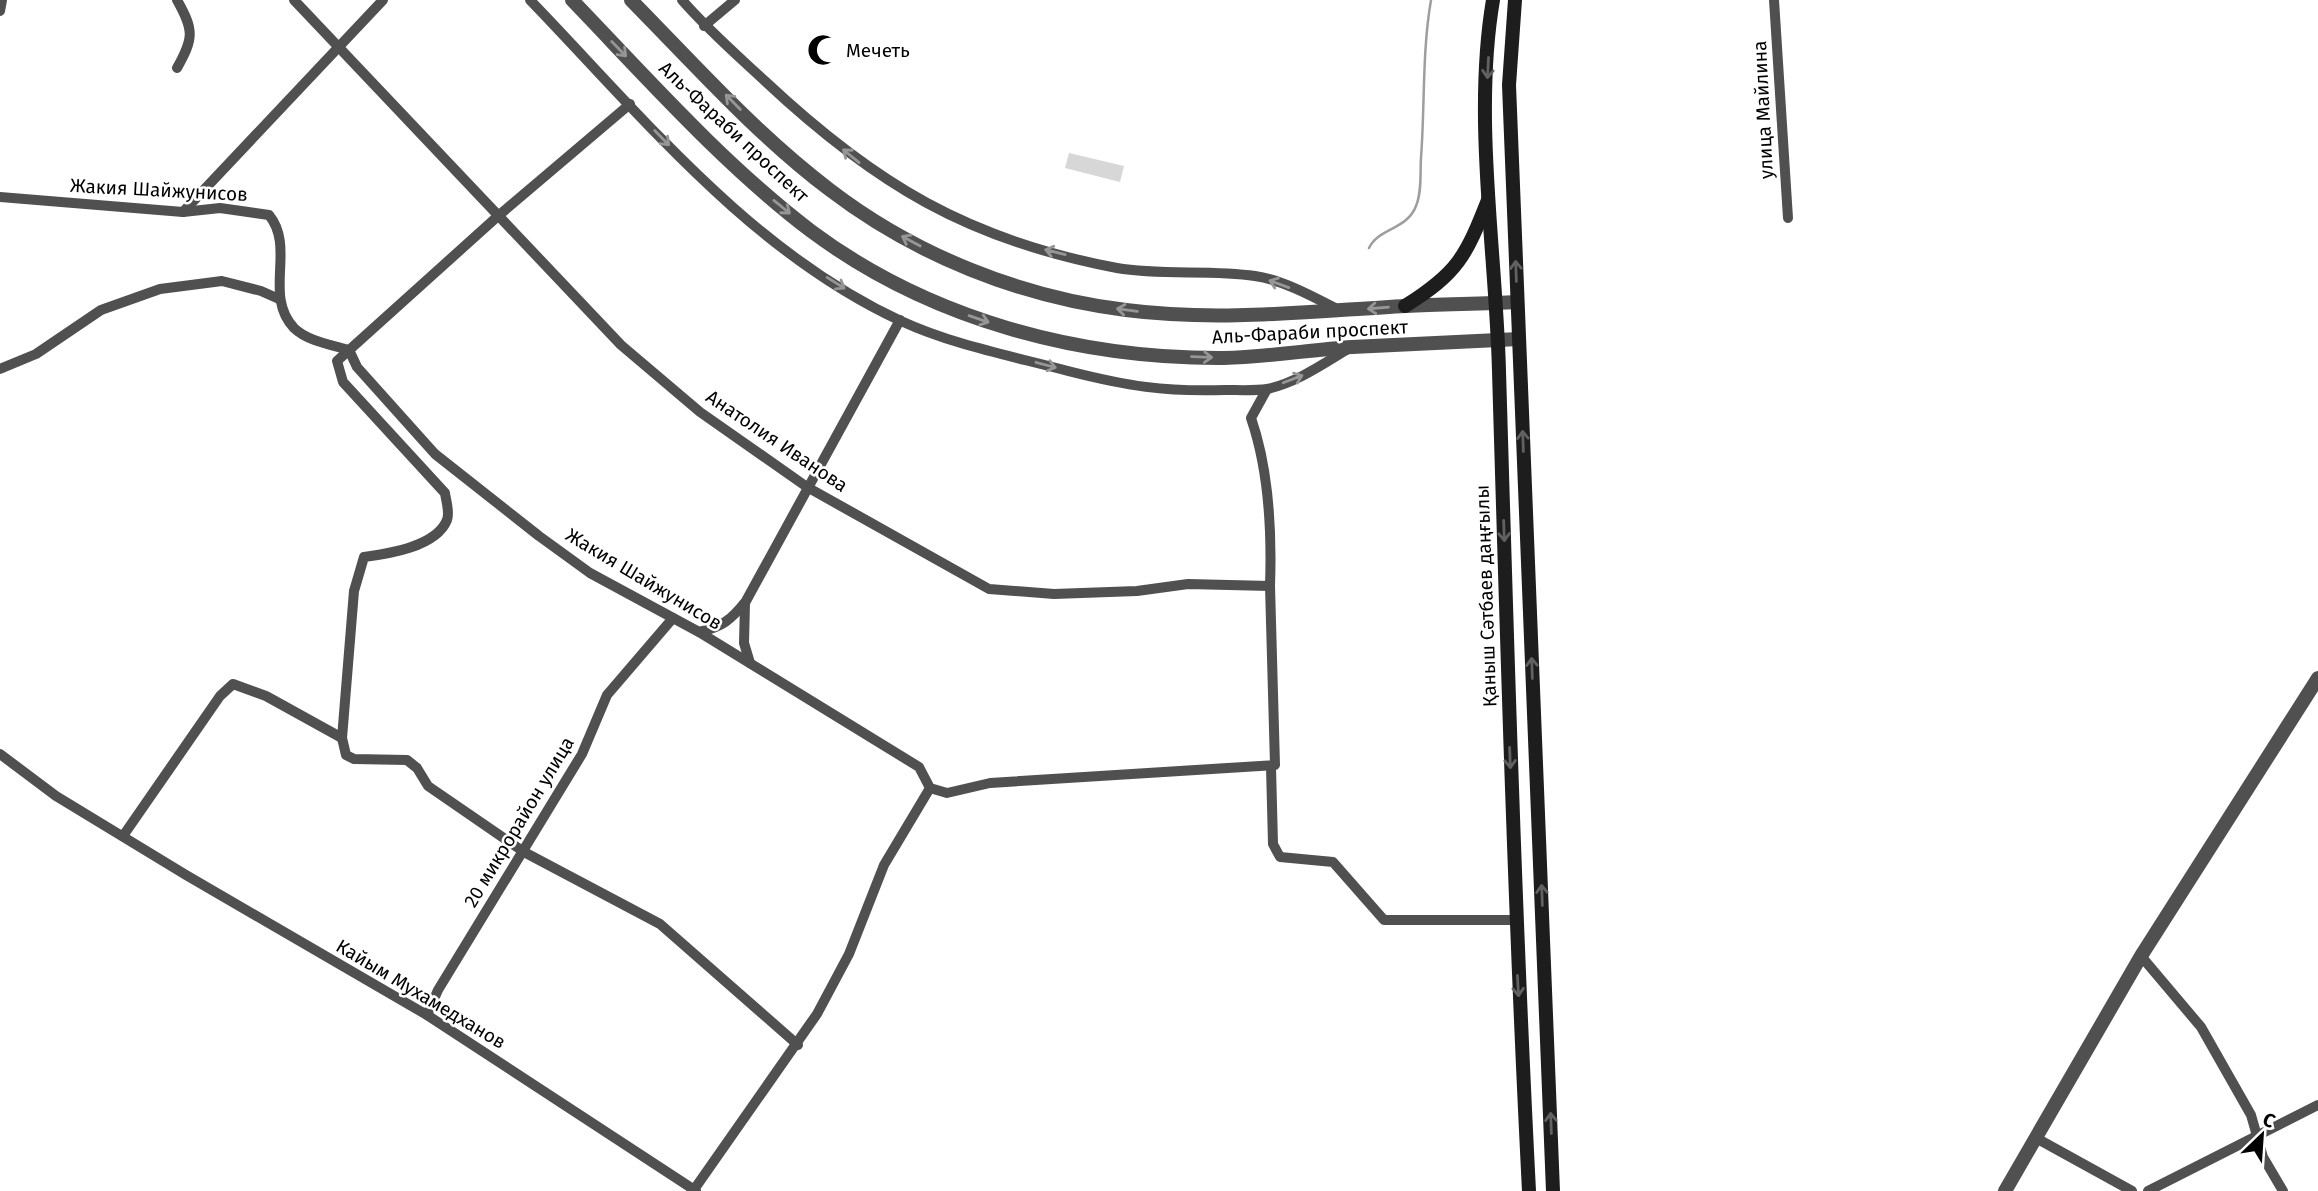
<svg xmlns="http://www.w3.org/2000/svg" width="2318" height="1191" font-family="'Fira Sans',sans-serif">
<style>
.green{fill:#d7d7d7}
.lines{fill:none;stroke-linecap:round;stroke-linejoin:round}
.stream{stroke:#9e9e9e;stroke-width:2.5}
.minor{stroke:#505050;stroke-width:10}
.tertiary{stroke:#505050;stroke-width:14}
.secondary{stroke:#1d1d1d;stroke-width:14}
.oneway{stroke:#969696}
.oneway2{stroke:#616161}
.labels{text-anchor:middle;dominant-baseline:central;stroke-width:5;stroke-linejoin:round;paint-order:stroke}
.poi-label{font-size:19px;fill:#000;stroke:#fff;text-anchor:start}
.street-label{font-size:19px;fill:#000;stroke:#fff}
</style>
<rect width="100%" height="100%" fill="#fff"/>
<!-- green -->
<path class="green" d="M1069,153L1124,166L1120,182L1065,168Z"/>
<g class="lines">
<!-- stream -->
<path class="stream" d="M1369,248C1378,228 1407,230 1416,206C1422,192 1420,173 1421,158C1425,105 1422,52 1431,0"/>
<!-- minor -->
<g class="minor">
<path d="M177,0C194,30 194,38 177,68"/>
<path d="M294,0L621,345L700,412L807,487L989,589L1054,594L1137,591L1188,584L1270,586C1272,530 1269,470 1251,418L1267,389"/>
<path d="M530,0C642,116 751,252 901,321C953,345 1012,356 1068,371C1127,386 1164,392 1225,390C1238,390 1254,391 1267,389C1296,383 1323,364 1348,349"/>
<path d="M682,0C708,30 737,55 766,82C875,184 968,240 1117,268C1162,276 1210,269 1255,276C1283,280 1314,297 1339,310"/>
<path d="M1774,0L1788,218"/>
<path d="M0,11L2,0"/>
<path d="M704,26L735,0"/>
<path d="M630,104L498,216L337,361L343,382L445,493C446,501 450,512 447,520C436,547 388,554 364,557L354,591L342,738L346,755L354,759L407,760L417,768L428,786L524,852L660,924L798,1045"/>
<path d="M0,197L183,212L220,208L269,215C296,248 263,295 294,328C307,341 332,345 349,350L357,367L435,454L539,536L590,573L699,632L919,767L930,788L947,793L990,783L1275,765L1270,586"/>
<path d="M183,212L383,0"/>
<path d="M0,369L36,354L101,310L160,289L222,281L261,291L279,299"/>
<path d="M745,603L744,643L750,663"/>
<path d="M699,632C722,627 731,620 746,601L900,320"/>
<path d="M0,754L56,796L186,875L427,1015L696,1191"/>
<path d="M1271,767L1273,844L1280,857L1333,862L1384,920H1515"/>
<path d="M123,836L220,696L233,684L266,696L342,738"/>
<path d="M2141,956L2201,1027L2251,1115L2263,1157L2283,1191"/>
<path d="M427,1015L438,990L582,754L607,695L673,618"/>
<path d="M2036,1138L2132,1191"/>
<path d="M693,1191L817,1014L849,954L884,865L930,788"/>
<path d="M2148,1191L2318,1105"/>
</g>
<!-- tertiary -->
<g class="tertiary">
<path d="M572,0C647,78 724,165 811,231C929,319 1078,359 1224,358C1267,357 1309,350 1352,347C1408,344 1463,342 1519,339"/>
<path d="M631,0C695,65 757,135 830,190C915,255 1020,297 1126,310C1219,322 1313,311 1406,306C1443,304 1480,304 1517,302"/>
<path d="M2005,1191L2141,956L2318,678"/>
</g>
<!-- secondary -->
<g class="secondary">
<path d="M1493,0C1473,117 1496,252 1499,371C1507,644 1515,918 1529,1191"/>
<path d="M1515,0L1509,85L1553,1191"/>
<path d="M1405,306C1458,273 1466,256 1488,200"/>
</g>
</g>
<!-- one-way arrows -->
<defs><path id="oneway-shaft" d="M-6 0H5M1.5-3L5.5 0L1.5 3" fill="none" stroke-width="1.6" stroke-linecap="round" stroke-linejoin="round" transform="scale(1.75)"/></defs>
<g class="oneway">
<use href="#oneway-shaft" transform="translate(619 49) rotate(46)"/>
<use href="#oneway-shaft" transform="translate(733 102) rotate(-135)"/>
<use href="#oneway-shaft" transform="translate(662 138) rotate(46)"/>
<use href="#oneway-shaft" transform="translate(851 156) rotate(-141)"/>
<use href="#oneway-shaft" transform="translate(782 207) rotate(39)"/>
<use href="#oneway-shaft" transform="translate(911 241) rotate(-152)"/>
<use href="#oneway-shaft" transform="translate(1055 252) rotate(-166)"/>
<use href="#oneway-shaft" transform="translate(836 283) rotate(32)"/>
<use href="#oneway-shaft" transform="translate(1279 284) rotate(-160)"/>
<use href="#oneway-shaft" transform="translate(1378 308) rotate(175)"/>
<use href="#oneway-shaft" transform="translate(1127 310) rotate(-173)"/>
<use href="#oneway-shaft" transform="translate(979 319) rotate(19)"/>
<use href="#oneway-shaft" transform="translate(1202 357) rotate(2)"/>
<use href="#oneway-shaft" transform="translate(1046 365) rotate(15)"/>
<use href="#oneway-shaft" transform="translate(1293 379) rotate(-21)"/>
</g>
<g class="oneway2">
<use href="#oneway-shaft" transform="translate(1488 68) rotate(93)"/>
<use href="#oneway-shaft" transform="translate(1516 271) rotate(-92)"/>
<use href="#oneway-shaft" transform="translate(1523 441) rotate(-92)"/>
<use href="#oneway-shaft" transform="translate(1504 531) rotate(88)"/>
<use href="#oneway-shaft" transform="translate(1532 668) rotate(-92)"/>
<use href="#oneway-shaft" transform="translate(1510 758) rotate(88)"/>
<use href="#oneway-shaft" transform="translate(1542 895) rotate(-92)"/>
<use href="#oneway-shaft" transform="translate(1518 986) rotate(87)"/>
<use href="#oneway-shaft" transform="translate(1551 1123) rotate(-92)"/>
</g>
<!-- icons -->
<defs>
<symbol id="mosque-bare" viewBox="-9 -9 18 18"><path d="M3.5-4.9A6 6 0 1 0 3.5 4.9A5 5 0 1 1 3.5-4.9Z" fill="#000" stroke="#fff" stroke-width="2.5" paint-order="stroke"/></symbol>
</defs>
<g fill-rule="evenodd">
<use href="#mosque-bare" x="801" y="28" width="44" height="44"/>
</g>
<g class="labels">
<!-- poi labels -->
<g class="poi-label">
<text x="846" y="50">Мечеть</text>
</g>
<!-- street labels -->
<g class="street-label">
<text transform="translate(1763 110) rotate(-93)">улица Майлина</text>
<text transform="translate(734 132) rotate(43)">Аль-Фараби проспект</text>
<text transform="translate(159 190) rotate(3)">Жакия Шайжунисов</text>
<text transform="translate(1310 332) rotate(-3)">Аль-Фараби проспект</text>
<text transform="translate(777 441) rotate(34)">Анатолия Иванова</text>
<text transform="translate(644 579) rotate(31)">Жакия Шайжунисов</text>
<text transform="translate(1486 596) rotate(-92)">Қаныш Сәтбаев даңғылы</text>
<text transform="translate(519 822) rotate(-59)">20 микрорайон улица</text>
<text transform="translate(421 994) rotate(31)">Кайым Мухамедханов</text>
</g>
</g>
<!-- north arrow -->
<g transform="translate(2262 1135) rotate(25)" stroke="#ffffff" stroke-width="5" paint-order="stroke">
<path d="M0-5L12 26L0 18L-12 26Z" fill="#000000"/>
<text y="-10" font-size="19" font-weight="bold" text-anchor="middle" fill="#000000">С</text>
</g>
</svg>
